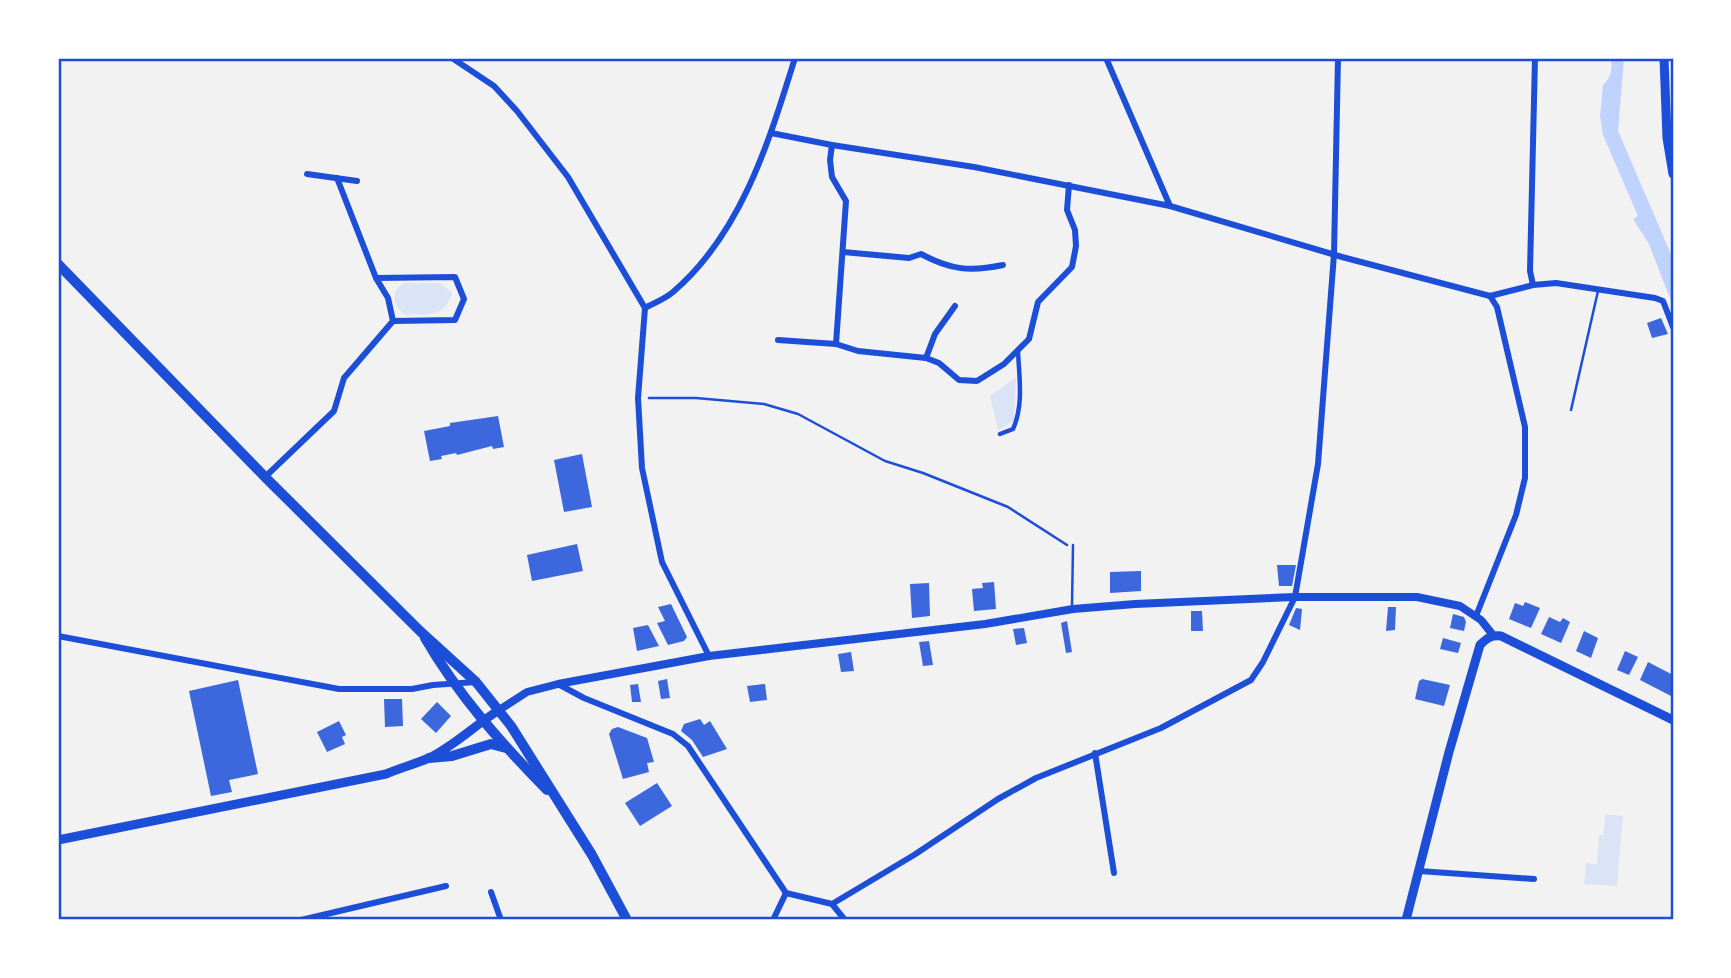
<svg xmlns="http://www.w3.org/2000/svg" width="1731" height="978" font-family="'Golos Text',sans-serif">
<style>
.green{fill:#dbe4f7}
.water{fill:#bfd3fe}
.building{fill:#3d67dc}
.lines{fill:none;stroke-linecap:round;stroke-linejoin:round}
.path{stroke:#1d4ed8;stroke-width:2.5}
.service{stroke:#1d4ed8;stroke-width:2.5}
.pedestrian{stroke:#1d4ed8;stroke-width:4.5}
.minor{stroke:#1d4ed8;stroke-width:6}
.tertiary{stroke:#1d4ed8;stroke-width:8}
.secondary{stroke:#1d4ed8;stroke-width:9}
.primary{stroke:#1d4ed8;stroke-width:10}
.neatline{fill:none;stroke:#1d4ed8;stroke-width:2.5}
</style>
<rect width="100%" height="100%" fill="#f2f2f2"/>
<!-- green -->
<g class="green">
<path d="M404,283H440L452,293C445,319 428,313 405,315C393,305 389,292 404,283Z"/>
<path d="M1016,377L1014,421L998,430L990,396Z"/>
<path d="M1606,814L1623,816L1617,886L1584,884L1586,863L1597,864L1599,835H1603Z"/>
</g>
<!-- water -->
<path class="water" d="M1611,58H1624L1618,131L1673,259V306L1649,244L1633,219L1638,216L1603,135L1600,116L1603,85C1612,77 1612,69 1611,58Z"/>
<!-- building -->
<g class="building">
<path d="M1661,318L1668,334L1652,338L1647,323Z"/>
<path d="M498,416L504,447L493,449L492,446L457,455L456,453L441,456L442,459L430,461L424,431L450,426V423Z"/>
<path d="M582,454L592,507L564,512L554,460Z"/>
<path d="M577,544L583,571L532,581L527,555Z"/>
<path d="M1277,565H1296L1292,586H1279Z"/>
<path d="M1141,571V591L1110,593V572Z"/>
<path d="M994,582L996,609L974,611L972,589L983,588L982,583Z"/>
<path d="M929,583L930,616L912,618L910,584Z"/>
<path d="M1525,602L1540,608L1531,628L1509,619L1515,603L1523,606Z"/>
<path d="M671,604L687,637L684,641L668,645L657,623L665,621L658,607Z"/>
<path d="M1388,607H1396L1395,630L1386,631Z"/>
<path d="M1296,608L1302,609L1300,630L1289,625Z"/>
<path d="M1191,611H1202L1203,631H1191Z"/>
<path d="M1453,614L1464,617L1466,622L1464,631L1450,628Z"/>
<path d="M1549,617L1560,622L1563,618L1570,622L1561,643L1541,634Z"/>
<path d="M1067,621L1072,652L1066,653L1061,623Z"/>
<path d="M648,625L659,646L637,651L633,628Z"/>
<path d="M1024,628L1027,643L1016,645L1013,629Z"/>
<path d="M1584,631L1598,638L1591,658L1576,651Z"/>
<path d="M1443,638L1461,643L1458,653L1440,649Z"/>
<path d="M929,641L933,665L923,666L919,642Z"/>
<path d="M1625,651L1638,657L1629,675L1617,670Z"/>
<path d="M851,652L854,671L841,672L838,654Z"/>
<path d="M1648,662L1673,675V697L1640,680Z"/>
<path d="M667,679L670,698L661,699L658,681Z"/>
<path d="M1422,679L1450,685L1444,706L1415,699L1419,681Z"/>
<path d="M238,680L258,774L229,780L232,792L211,796L189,691Z"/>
<path d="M638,684L641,702H632L630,685Z"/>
<path d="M765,684L767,700L750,702L747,686Z"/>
<path d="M384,699H402L403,726L385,727Z"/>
<path d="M437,702L451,716L436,733L421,719Z"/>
<path d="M700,719L704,725L710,721L727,749L703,757L692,740L681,731L684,724Z"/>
<path d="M339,721L346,735L342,737L345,744L327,752L317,732Z"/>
<path d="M618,727L647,738L654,762L647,763L649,772L623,779L609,734L612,729Z"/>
<path d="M657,783L672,806L640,826L625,803Z"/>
</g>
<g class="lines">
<!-- path -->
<path class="path" d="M649,398H696L764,404L798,414L885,461L923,473L1008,507L1067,545"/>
<!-- service -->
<g class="service">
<path d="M1571,410L1598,291"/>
<path d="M1072,606L1073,545"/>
</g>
<!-- pedestrian -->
<path class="pedestrian" d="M1000,434L1013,429C1024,405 1019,376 1018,351"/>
<!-- minor -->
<g class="minor">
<path d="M452,58L494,86L517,111L568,177L645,308L638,398L642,468L662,562L709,656"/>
<path d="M1106,58L1170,206"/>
<path d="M771,133L832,145L974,167L1170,206L1342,257L1490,296L1533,285L1556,283L1655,298L1663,301L1673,327"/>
<path d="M832,145L830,160L832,177L846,201L836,344"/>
<path d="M307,174L357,181"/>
<path d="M843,252L909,258L921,254C951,270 970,272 1003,265"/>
<path d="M376,278L455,277L464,299L455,320L393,321"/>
<path d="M1533,285L1530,271L1535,58"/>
<path d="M645,308C654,303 665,299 673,292C742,233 769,141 795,58"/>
<path d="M778,340L836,344L858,351L926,358L939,363L959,380L977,381L1004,364L1029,339L1038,302L1072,267L1076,246L1075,230L1067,210L1069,185"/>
<path d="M926,358L935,334L955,306"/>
<path d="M265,477L334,411L344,378L393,321L388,298L376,278L337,178"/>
<path d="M1476,616L1516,515L1525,478V427L1497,307L1490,296"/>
<path d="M58,636L339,689H412L433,685L476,682"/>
<path d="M558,684L584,698L673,734L688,746L786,893L832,904L845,920"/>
<path d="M1095,753L1114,873"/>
<path d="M1419,871L1534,879"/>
<path d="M491,892L501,920"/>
<path d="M832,904L914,855L998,799L1036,778L1161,728L1251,680L1263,662L1295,597L1318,464L1334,254L1338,58"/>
<path d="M301,920L446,886"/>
<path d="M773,920L786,893"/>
</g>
<!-- tertiary -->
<path class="tertiary" d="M499,710L527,692L558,684L709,656L985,624L1073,609L1135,604L1295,597H1417L1460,606L1481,620L1493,635"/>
<!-- secondary -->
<g class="secondary">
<path d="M1664,58L1667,138L1673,174"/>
<path d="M58,840L386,774C400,768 415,764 429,758C454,746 475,725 499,710"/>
<path d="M1406,920L1449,752L1480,645C1487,638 1491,635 1501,636L1673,720"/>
</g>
<!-- primary -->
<g class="primary">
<path d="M58,264L265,477L421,632L476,682L511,726L592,855L627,920"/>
<path d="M425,638C458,695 501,743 547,790"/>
<path d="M429,758L452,756L491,744L506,748"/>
</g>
</g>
<!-- border -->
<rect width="1731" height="978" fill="none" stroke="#ffffff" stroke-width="119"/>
<rect x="60" y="60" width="1612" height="858" class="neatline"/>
</svg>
